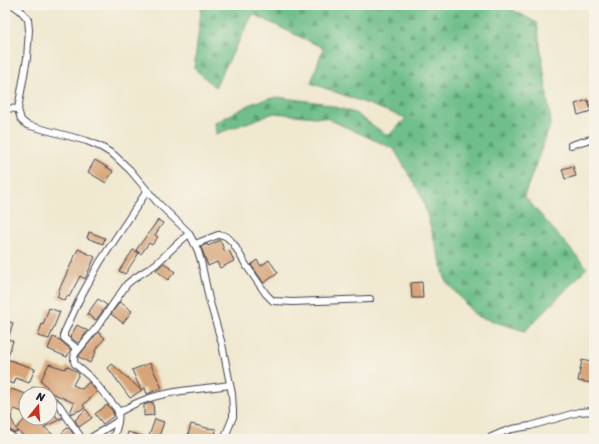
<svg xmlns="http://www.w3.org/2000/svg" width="599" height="444" font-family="Sriracha,sans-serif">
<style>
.forest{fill:url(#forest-firs);stroke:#497062}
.building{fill:#d8a578}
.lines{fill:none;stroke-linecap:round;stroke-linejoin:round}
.minor-casing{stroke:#414051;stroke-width:8}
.minor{stroke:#fff;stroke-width:6}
</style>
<defs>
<pattern id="forest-firs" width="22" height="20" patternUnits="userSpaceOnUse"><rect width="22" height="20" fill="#70bf8a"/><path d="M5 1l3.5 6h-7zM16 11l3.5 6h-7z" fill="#5c9b72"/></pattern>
</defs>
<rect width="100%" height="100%" fill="#f7f3e8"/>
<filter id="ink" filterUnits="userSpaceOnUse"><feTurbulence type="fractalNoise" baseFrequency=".025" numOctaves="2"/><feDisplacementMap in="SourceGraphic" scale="8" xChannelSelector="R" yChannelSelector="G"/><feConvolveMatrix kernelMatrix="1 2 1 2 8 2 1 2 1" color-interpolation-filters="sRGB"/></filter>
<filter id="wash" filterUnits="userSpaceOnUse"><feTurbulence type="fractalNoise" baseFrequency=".012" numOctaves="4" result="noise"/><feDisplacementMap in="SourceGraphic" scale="16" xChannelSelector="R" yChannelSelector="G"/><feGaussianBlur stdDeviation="0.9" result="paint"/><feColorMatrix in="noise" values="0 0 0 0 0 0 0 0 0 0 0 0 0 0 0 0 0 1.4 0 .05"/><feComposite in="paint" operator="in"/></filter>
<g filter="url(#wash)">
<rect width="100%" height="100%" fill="#f0e8cf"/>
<!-- forest -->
<path class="forest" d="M202,5H504L537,23L551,123L524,196L587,268L525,331L476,316L446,281L422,197L394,149L326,118L274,113L216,134L215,123L255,102L277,97L322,103L355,113L388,136L406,118L311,83L323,48L253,14L215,87L194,68Z"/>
<g id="blocks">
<!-- building -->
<g class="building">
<path d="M588,100L591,111L578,115L575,104Z"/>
<path d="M95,160L113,171L106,183L88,172Z"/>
<path d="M573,166L576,176L565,179L562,169Z"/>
<path d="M158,220L163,223L155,235L158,237L152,245L149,243L141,254L136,250Z"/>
<path d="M89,232L105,238L103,244L87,238Z"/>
<path d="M220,240L225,252L229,250L234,261L220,268L217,262L208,266L201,247L207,244L208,246Z"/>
<path d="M78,249L95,257L85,279L80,276L69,297L67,296L65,301L57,297L59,293L58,292Z"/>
<path d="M133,250L139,253L125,274L119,271Z"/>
<path d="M257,260L261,266L269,260L278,273L264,283L251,265Z"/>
<path d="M164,263L175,272L168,280L156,270Z"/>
<path d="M422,282L423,298H412L411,283Z"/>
<path d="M98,299L107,305L96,320L87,314Z"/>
<path d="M120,302L132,311L123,323L111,314Z"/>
<path d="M49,308L60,312L49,339L38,336L42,324L43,325Z"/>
<path d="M5,320L13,323L8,339L13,341L7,359L35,369L29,383L16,378L14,384L5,381Z"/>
<path d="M77,325L88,331L78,343L70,337Z"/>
<path d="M98,332L105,338L95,351L96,352L90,363L79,357V356Z"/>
<path d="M53,337L60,340L70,349V352H69L67,357L48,349Z"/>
<path d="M582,360L591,362L589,372L594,373L592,383L578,381Z"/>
<path d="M150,363L162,388L147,394L145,388L130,398L108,368L112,364L141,390L132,370Z"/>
<path d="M49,364L65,369L67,366L77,372L79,374L73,385L82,389L89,382L97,392L83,405L85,408L71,414L70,413L74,403L52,393L41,380Z"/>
<path d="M11,389L26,394L21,405L26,407V413L14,409L11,418L16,429L26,418H50V404L57,418H63L44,427L57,438L68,427L77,439H27L17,430L18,432L15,433L5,428V405Z"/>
<path d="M153,402L154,415L144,416V405Z"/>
<path d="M107,405L113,411L112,412H113L114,416L103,424L95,414Z"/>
<path d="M86,409L92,418L79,427L75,420Z"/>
<path d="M155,419L164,422L158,439H148Z"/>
<path d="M191,424L207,428L216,429L215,439H187Z"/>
<path d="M128,432L148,438V439H126Z"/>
</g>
</g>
</g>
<g filter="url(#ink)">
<use href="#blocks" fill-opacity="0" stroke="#414051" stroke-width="1"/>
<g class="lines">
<defs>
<g id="minor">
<path d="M13,5L20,10L28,19L29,30L27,58L18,109L21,120L27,125L87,141L101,147L114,155L130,170L157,202L188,232L191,237L198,251L201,261L209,299L222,344L232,394L233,411V417L224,439"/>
<path d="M5,108L18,109"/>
<path d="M571,145L594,138"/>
<path d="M195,244L218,235H223L227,237L233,243L246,265L266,294L273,301L293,302L370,299"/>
<path d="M75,354L97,327L127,284C136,276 146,271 156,264C167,254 177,243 189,234"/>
<path d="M34,391L41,394"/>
<path d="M50,398L59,405L82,439"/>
<path d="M119,412C127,408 135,403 144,400C171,390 202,389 230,385"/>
<path d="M5,432L15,439"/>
<path d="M89,439L118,421"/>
<path d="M113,439C116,430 121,418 117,409L91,378L75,364L74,361L75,347L64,338V333L80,298L100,262L147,191"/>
<path d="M487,439L503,432L512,429L530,426L579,412L594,411"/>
</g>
</defs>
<!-- minor casing -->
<use href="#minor" class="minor-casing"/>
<!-- minor -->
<use href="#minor" class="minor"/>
</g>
</g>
<!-- margin -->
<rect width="599" height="444" fill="none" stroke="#f7f3e8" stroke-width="20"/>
<!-- north arrow -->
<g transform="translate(38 406) rotate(17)"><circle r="19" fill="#f7f3e8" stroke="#a29fa3"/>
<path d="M0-3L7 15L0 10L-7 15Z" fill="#c8321e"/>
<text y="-6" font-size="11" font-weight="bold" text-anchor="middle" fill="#22223b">N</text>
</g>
</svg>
